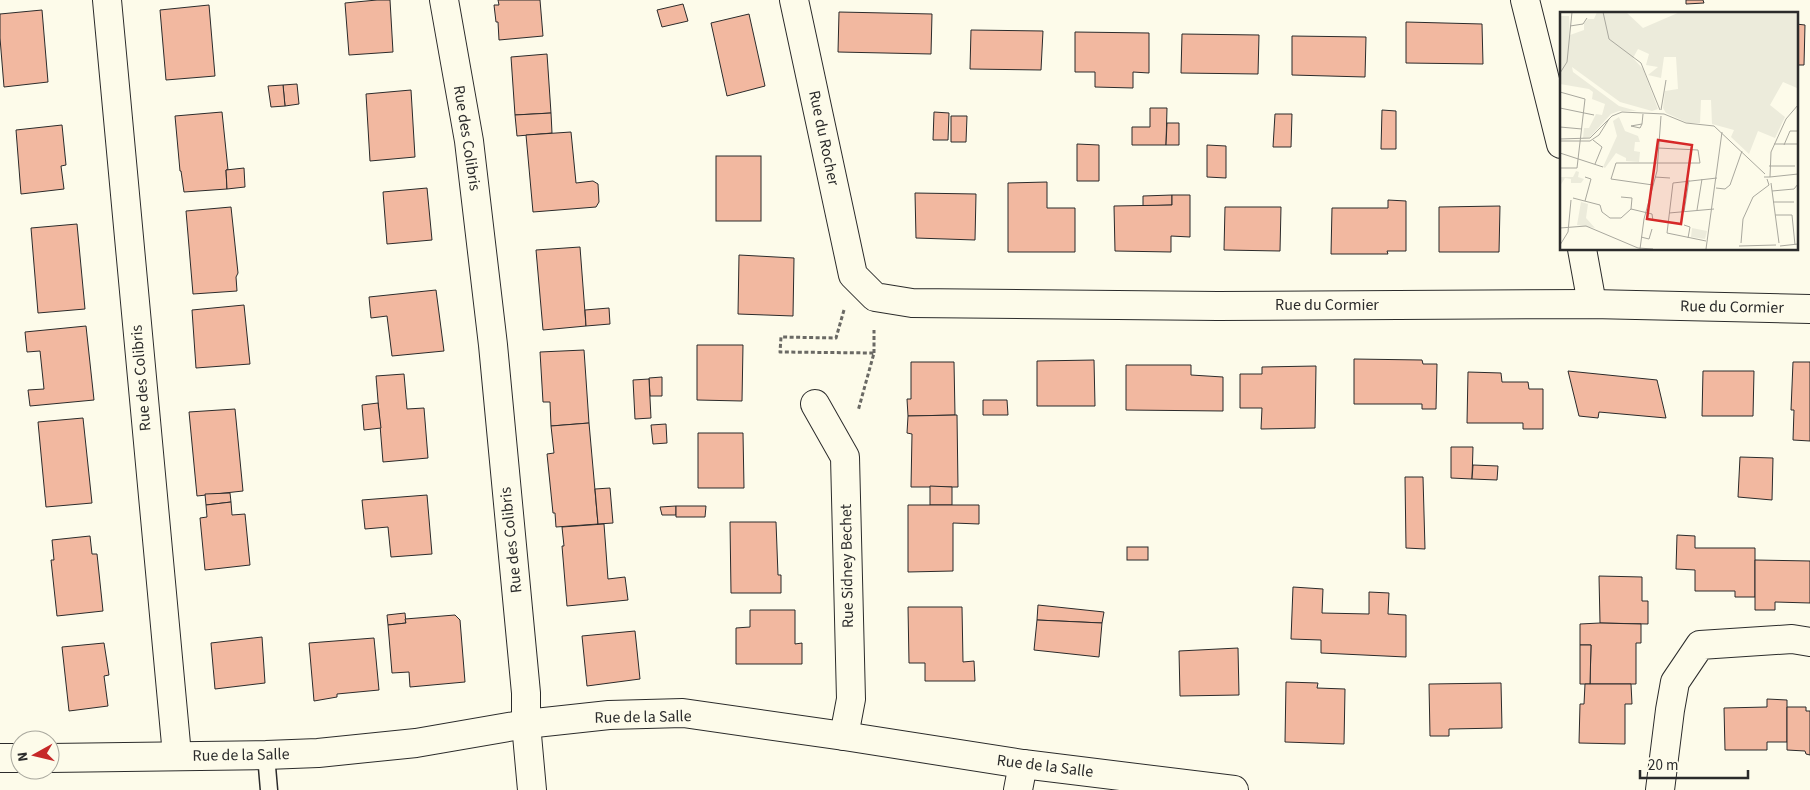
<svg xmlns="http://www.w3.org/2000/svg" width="1810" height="790" font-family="'Source Sans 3',sans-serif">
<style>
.building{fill:#f2b8a0;stroke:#2b2b2b}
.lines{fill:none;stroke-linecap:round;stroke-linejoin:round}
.service-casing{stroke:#2b2b2b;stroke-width:19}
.minor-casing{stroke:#2b2b2b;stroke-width:30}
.path{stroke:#6a6964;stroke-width:3;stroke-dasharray:4 2.5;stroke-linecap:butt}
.service{stroke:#fdfbea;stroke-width:16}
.minor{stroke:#fdfbea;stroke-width:28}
.labels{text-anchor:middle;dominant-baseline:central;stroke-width:4;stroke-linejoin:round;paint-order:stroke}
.street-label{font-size:16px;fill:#2b2b2b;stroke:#fdfbea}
.inset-road{fill:none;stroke:#a9a89e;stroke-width:1}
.view{fill:#d62828;fill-opacity:0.15;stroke:#d62828;stroke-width:2.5}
.inset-edge{fill:none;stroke:#2b2b2b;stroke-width:2.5}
</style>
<rect width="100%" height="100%" fill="#fdfbea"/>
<!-- building -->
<g class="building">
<path d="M377,0H390L393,52L349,55L345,3Z"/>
<path d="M498,0H540L543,36L499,40L498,22H496L494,5H499Z"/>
<path d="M1686,0H1703L1704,3L1686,4Z"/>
<path d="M683,4L688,21L662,27L657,10Z"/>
<path d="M209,5L215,76L166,80L160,10Z"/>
<path d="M42,10L48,82L4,87L0,38V14Z"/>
<path d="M839,12L932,14L931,54L838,52Z"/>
<path d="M749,14L765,86L727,96L711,23Z"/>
<path d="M1406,22L1482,24L1483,64L1406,63Z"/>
<path d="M1796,24L1805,25L1804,65H1796Z"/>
<path d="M971,30L1043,31L1041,70L970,69Z"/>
<path d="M1075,32L1149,33V73L1133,72V88L1095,87V72H1075Z"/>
<path d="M1182,34L1259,35L1258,74L1181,73Z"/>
<path d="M1292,36L1366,37L1365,77L1292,75Z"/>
<path d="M547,54L551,113L515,115L511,57Z"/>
<path d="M297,84L299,104L285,106L283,85Z"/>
<path d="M283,85L285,106L271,107L268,86Z"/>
<path d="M411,90L415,157L370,161L366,94Z"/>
<path d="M1150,108H1167L1166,145H1132V127H1150Z"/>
<path d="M1382,110L1396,111V149H1381Z"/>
<path d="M222,112L228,170H226L227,189L184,192L181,171H180L175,116Z"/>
<path d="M934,112L949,113L948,140H933Z"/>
<path d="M551,113L552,133L517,136L515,115Z"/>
<path d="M1275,114H1292L1291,147H1273Z"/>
<path d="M951,116H967L966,142H951Z"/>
<path d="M1167,123H1179V145H1166Z"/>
<path d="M62,125L66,165L61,166L64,189L21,194L16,130Z"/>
<path d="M571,132L576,183L593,181L598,184L599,202L596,207L533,212L526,135Z"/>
<path d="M1077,144L1099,145V181H1077Z"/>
<path d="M1207,145L1226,146V178L1207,177Z"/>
<rect x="716" y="156" width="45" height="65"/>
<path d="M244,168L245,187L227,189L226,170Z"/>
<path d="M1047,182V208H1075V252H1008V183Z"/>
<path d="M427,188L432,240L387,244L383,192Z"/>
<path d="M915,193L976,194L975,240L916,238Z"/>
<path d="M1172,195V205L1143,206V196Z"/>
<path d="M1172,195H1190V237L1171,236V252L1115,251L1114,206L1172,205Z"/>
<rect x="1796" y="198" width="2" height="40"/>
<path d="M1388,200L1406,201V251H1387L1388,254H1331L1332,208H1388Z"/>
<path d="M1500,206L1499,252H1439V207Z"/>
<path d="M231,207L238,273L236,277L237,291L193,294L186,211Z"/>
<path d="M1225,207H1281L1280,251L1224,250Z"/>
<path d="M77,224L85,309L38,313L31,228Z"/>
<path d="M580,247L586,326L543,330L536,250Z"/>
<path d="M739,255L794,258L793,316L738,314Z"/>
<path d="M436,290L444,351L392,356L387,316L371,318L369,297Z"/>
<path d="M244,305L250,364L196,368L192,310Z"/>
<path d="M609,308L610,324L586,326L585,310Z"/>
<path d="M86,326L94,400L30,406L28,390L44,389L40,351L27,352L25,332Z"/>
<path d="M697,345H743L742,401L697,400Z"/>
<path d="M584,350L589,423L551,426L550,402H543L540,352Z"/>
<path d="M1354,359L1422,360L1423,364H1437L1436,409H1422V404H1354Z"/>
<path d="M1094,360L1095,406H1037V361Z"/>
<path d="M911,362H954L955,415L908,416L907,399H911Z"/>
<path d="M1793,362H1810V441L1793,440L1794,410H1791Z"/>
<path d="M1126,365H1191V375L1223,377V411L1126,410Z"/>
<path d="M1316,366L1315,428L1261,429L1262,408H1240V374H1262V367Z"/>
<path d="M1568,371L1657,380L1666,418L1599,412L1598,418L1579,416Z"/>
<path d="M1703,371H1754L1753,416H1702Z"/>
<path d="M1468,372L1501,373L1502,382H1528L1529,389H1543V429H1523V423H1467Z"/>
<path d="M404,374L407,409L424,408L428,458L383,462L376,376Z"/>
<path d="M662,377V396H650L649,378Z"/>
<path d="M649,379L651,418L635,419L633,380Z"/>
<path d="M983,400H1007L1008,415H983Z"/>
<path d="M378,403L381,428L364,430L362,405Z"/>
<path d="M235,409L243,491L197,496L189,412Z"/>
<path d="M957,415L958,487H911L912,434L907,433L908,416Z"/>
<path d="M83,418L92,503L46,507L38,422Z"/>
<path d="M589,423L598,524L556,527L555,513H553L547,454L554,453L551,426Z"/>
<path d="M666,424L667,443L653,444L651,425Z"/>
<path d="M698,433H743L744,488H698Z"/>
<path d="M1451,447H1473L1472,479L1451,478Z"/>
<path d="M1740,457L1773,458L1772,500L1738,497Z"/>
<path d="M1473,465L1498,466L1497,480L1472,479Z"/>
<path d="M1405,477H1423L1425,549L1406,548Z"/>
<path d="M930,486L952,487V505H930Z"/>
<path d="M610,488L613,523L598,524L595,489Z"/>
<path d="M230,493L231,502L206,505L205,494Z"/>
<path d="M427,495L432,554L391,557L388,527L365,529L362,500Z"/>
<path d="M231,502L232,515L245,514L250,565L205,570L200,518L207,517L206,505Z"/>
<path d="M908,505H979V524L953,523V571L908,572Z"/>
<path d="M676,506V515H662L660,507Z"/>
<path d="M676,506H706L705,517H676Z"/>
<path d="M730,522H776L778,575H781V593H731Z"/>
<path d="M604,524L608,579L625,577L628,600L567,606L562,546H564L562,527Z"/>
<path d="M1677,535L1695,536V548H1755V597H1735V591H1695V570L1676,569Z"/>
<path d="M90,536L92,554H97L103,611L57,616L51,560H54L52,540Z"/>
<rect x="1127" y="547" width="21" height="13"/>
<path d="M1755,560L1810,561V603L1775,602V610H1755Z"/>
<path d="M1599,576L1642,577V601H1648V624L1600,623Z"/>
<path d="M1293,587L1323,589L1322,613L1369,614V592L1389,593L1388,614L1406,615V657L1321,653V640L1291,639Z"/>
<path d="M1038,605L1104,612L1102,623L1037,620Z"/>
<path d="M908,607H962L963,662L974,661L975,681H925V663H909Z"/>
<path d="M750,610H795V644L802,643V664H736V628L750,627Z"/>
<path d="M405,613L406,623L388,625L387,615Z"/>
<path d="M455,615L460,620L465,682L410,687L409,672L392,673L388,625L406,623L405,619Z"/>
<path d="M1037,620L1102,623L1099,657L1034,650Z"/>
<path d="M1600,623L1641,624V643H1636V684H1590L1591,645H1580V624Z"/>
<path d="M635,631L640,679L587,686L582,636Z"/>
<path d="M262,637L265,683L215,689L211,643Z"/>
<path d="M374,638L379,690L337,694V697L314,701L309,643Z"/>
<path d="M104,643L109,675L104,676L108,706L69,711L62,647Z"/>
<path d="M1580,645H1591L1590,684H1580Z"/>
<path d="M1238,648L1239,695L1180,696L1179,651Z"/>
<path d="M1286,682L1318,683L1317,688L1345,689L1344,744L1285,742Z"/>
<path d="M1501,683L1502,728L1449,729V736H1430L1429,684Z"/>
<path d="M1585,684H1631L1632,704H1625V744L1579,743L1580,704H1584Z"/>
<path d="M1767,699L1787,700V742H1767V750H1725L1724,708L1767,707Z"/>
<path d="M1787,707H1806V711H1810V755L1806,754L1805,751L1787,750Z"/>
</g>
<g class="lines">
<defs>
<path id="service" d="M266,755L269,790"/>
<g id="minor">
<path d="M107,0L177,755"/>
<path d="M444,0L469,141L493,345L526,693V724L532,790"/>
<path d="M794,0L853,275L875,297L912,303L1218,306L1592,304L1810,309"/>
<path d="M1525,0L1561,144"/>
<path d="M1582,249L1592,304"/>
<path d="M815,404L845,457L851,699L844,736"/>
<path d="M0,758H20"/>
<path d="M50,758L266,755L318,753L416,743L526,724L609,715L683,713L844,736L1023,764L1234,790"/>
<path d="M1018,790L1023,764"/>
<path d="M1660,790L1670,710L1675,682L1700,645L1792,639L1810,642"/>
</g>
</defs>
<!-- service casing -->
<use href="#service" class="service-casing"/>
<!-- minor casing -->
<use href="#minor" class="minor-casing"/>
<!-- path -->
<g class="path">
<path d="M844,310L836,338L781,337L780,352L874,353L858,411"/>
<path d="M874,353V330"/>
</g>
<!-- service -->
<use href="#service" class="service"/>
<!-- minor -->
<use href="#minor" class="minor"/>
</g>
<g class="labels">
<!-- street labels -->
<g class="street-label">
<text transform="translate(467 138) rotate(81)">Rue des Colibris</text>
<text transform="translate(824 138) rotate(78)">Rue du Rocher</text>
<text x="1327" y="305">Rue du Cormier</text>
<text transform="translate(1732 307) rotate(1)">Rue du Cormier</text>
<text transform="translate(141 378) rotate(-95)">Rue des Colibris</text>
<text transform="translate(511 540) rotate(-96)">Rue des Colibris</text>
<text transform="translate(847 566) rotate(-91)">Rue Sidney Bechet</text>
<text transform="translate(643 717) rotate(-1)">Rue de la Salle</text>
<text transform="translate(241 755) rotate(-1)">Rue de la Salle</text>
<text transform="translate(1045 766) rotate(7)">Rue de la Salle</text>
</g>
</g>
<!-- overview -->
<g transform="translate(1560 12)">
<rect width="238" height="238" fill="#fdfbea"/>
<path d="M37,0H66L83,16L120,0H237V76L223,70L210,93L225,105L215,126L198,119L189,142L171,125L174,118L152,112L151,88H141L140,111H128L106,101L103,96L105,79L118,77L116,45H104L101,66L88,63L98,55L86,53L89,42L78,37L73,46L83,57L98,97L92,99L60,90L12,55L13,60L59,94L77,99H59L51,102L30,125L23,126L24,116H29L36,102L42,103L45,92L32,87L33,80L29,77L0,72V4H9L10,23L24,18V11L28,7H34ZM59,105L65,119L78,124L80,130H75L74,139L80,140L79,150L66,149V146L56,141L45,156L43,155L57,124L53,109ZM16,159L19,160L18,165L24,167L21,171H11V167L5,166L0,174V165H13ZM21,190L28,192L26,206L35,216L17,213ZM132,216L147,219L145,227L131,225Z" fill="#ecebdb"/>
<path class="inset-road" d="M43,0L49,27L81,51L100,98M10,14L23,12L27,6M0,61L7,50L12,0M0,80L25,87L17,156H0M0,96L34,103M101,98L106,68M82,112L71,114L80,116L82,112L83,102M0,115L22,117M0,127L30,126L52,104L62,100L104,102L126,111L154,114L205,162M33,128L42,135L35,152M0,129H30L39,123L49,107M214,132H238M224,133L230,119H238M0,141L43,155M209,154H235M95,165L110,166M204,165H210L211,140L226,107L238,93M210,165L238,162M211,171L219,231M93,173L51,167L56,151H140L138,138L98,136M156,176L165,177L170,173L182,139M212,179L234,177L238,172M61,185L72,186L71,197M13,186L40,193L42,200L50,206H61L71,197L92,202L93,209M25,189L31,167L25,165M213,190H234M137,198L142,167M124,200L129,168M109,201L154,197M215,203H232L235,233M124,213L130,215L128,226M0,216L26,214L78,236L93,237M81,225L89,227L92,217M146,229L107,221L113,171L157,166M181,231L183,207L193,185L209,173L207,167M0,233L8,220L11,188M179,234L216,233M220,234L238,232M80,237L84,207L97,159L101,104M146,237L162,120"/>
<path class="view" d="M98,128L132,133L121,212L87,207Z"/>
<rect width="238" height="238" class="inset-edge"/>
</g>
<!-- north arrow -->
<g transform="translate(35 755) rotate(262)"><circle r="24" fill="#fdfbea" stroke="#a9a89e"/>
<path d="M0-4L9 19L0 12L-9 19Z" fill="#c62828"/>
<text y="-8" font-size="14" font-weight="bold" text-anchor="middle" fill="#2b2b2b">N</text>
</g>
<!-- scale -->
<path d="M1640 770v8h108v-8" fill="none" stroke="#2b2b2b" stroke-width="2.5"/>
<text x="1648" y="770" font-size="15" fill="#2b2b2b" stroke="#fdfbea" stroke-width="4" paint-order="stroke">20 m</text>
</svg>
